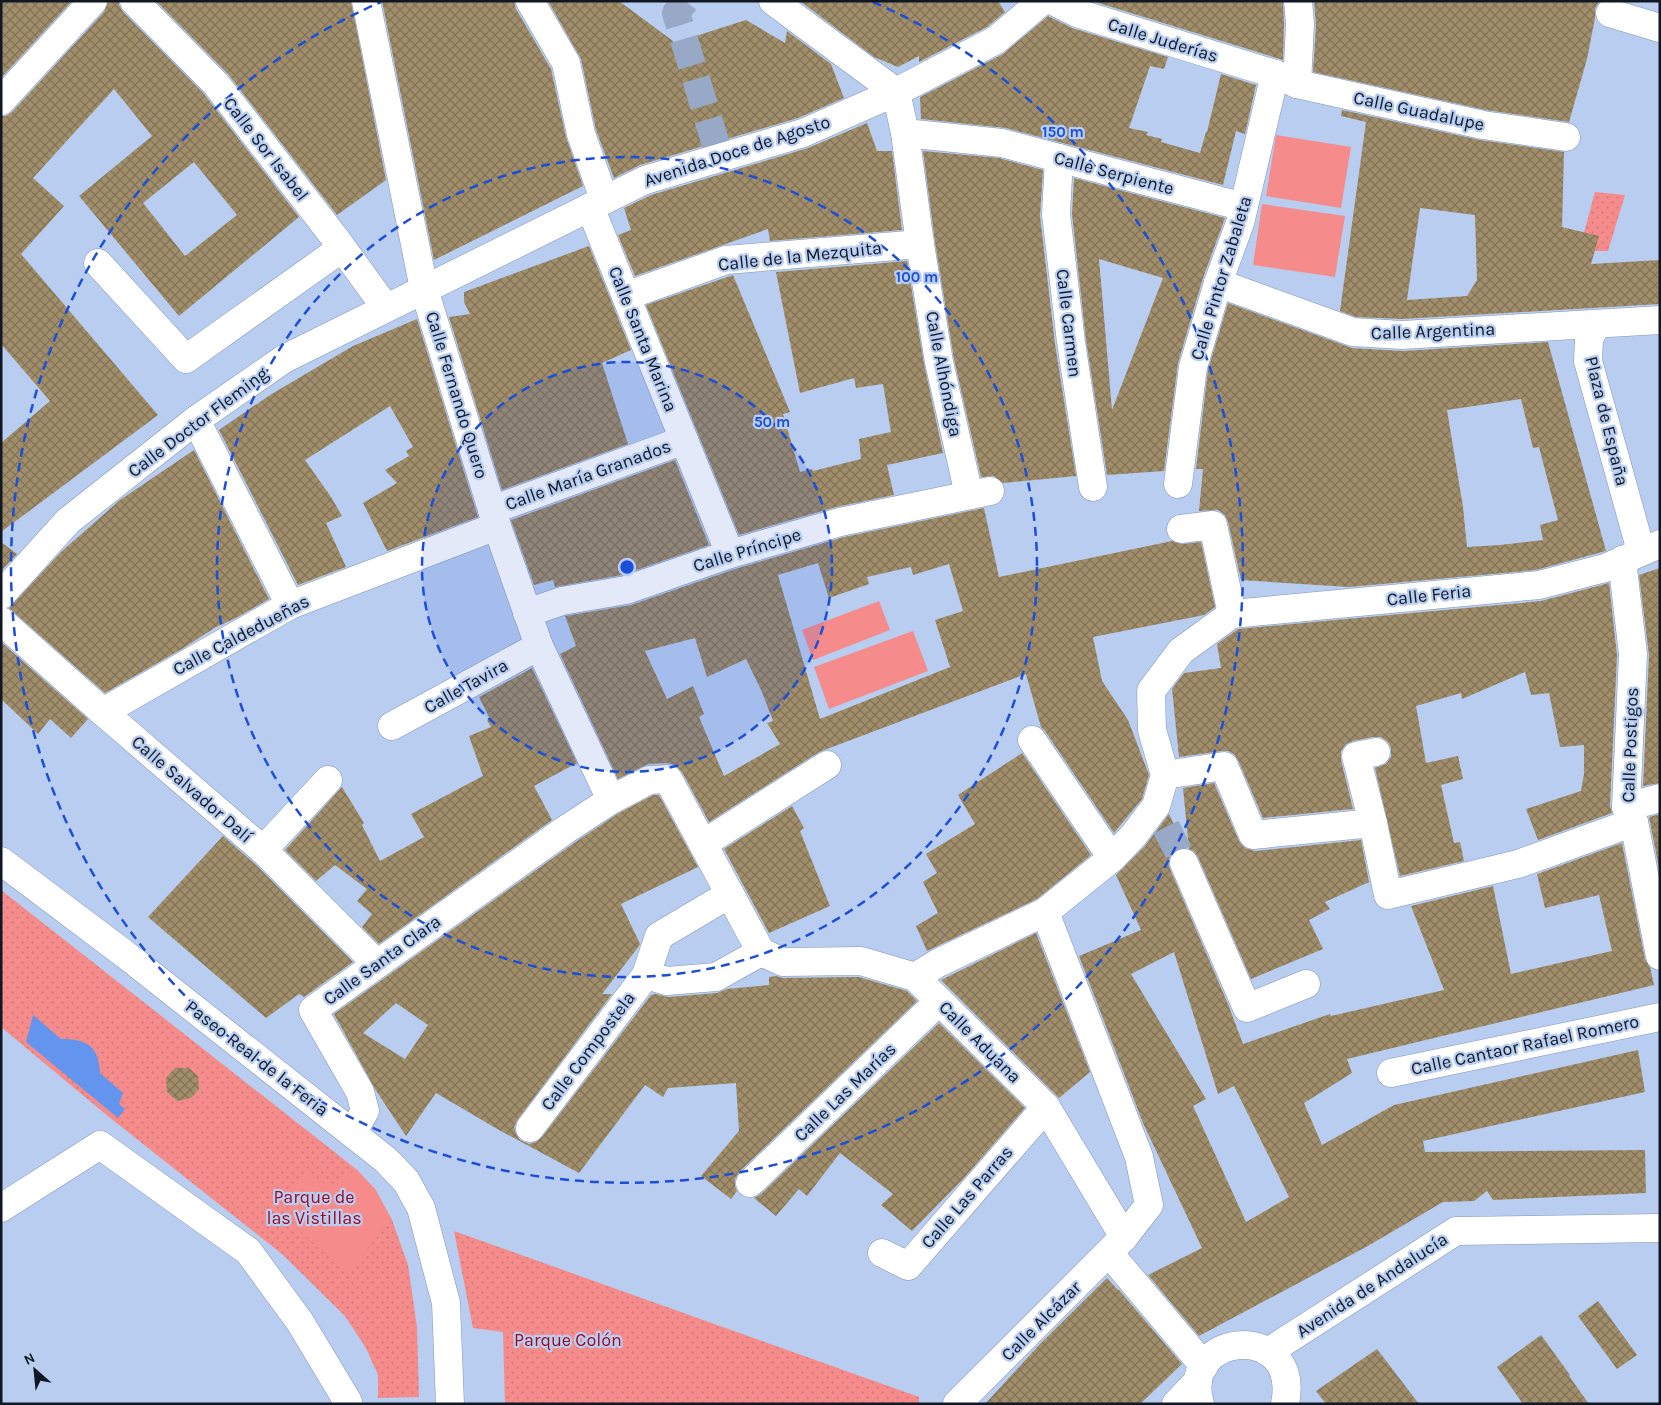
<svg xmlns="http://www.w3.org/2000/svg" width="1661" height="1405" font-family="Karla,sans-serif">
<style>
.green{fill:url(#green-dots)}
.pitch{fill:#f58c8b}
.water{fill:#6395ef}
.building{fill:url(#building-cross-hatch);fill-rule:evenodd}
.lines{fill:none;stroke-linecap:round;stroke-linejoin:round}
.street-tunnel{stroke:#97a9c7;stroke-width:28;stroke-dasharray:28 14;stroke-linecap:butt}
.street-casing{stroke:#8295b6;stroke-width:29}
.secondary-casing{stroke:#8295b6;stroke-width:29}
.street{stroke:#fff;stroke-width:28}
.secondary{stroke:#fff;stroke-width:28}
.ring{fill:none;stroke:#1d4ed8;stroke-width:2.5;stroke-dasharray:9 6}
.labels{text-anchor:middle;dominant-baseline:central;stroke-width:4.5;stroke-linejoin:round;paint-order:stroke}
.street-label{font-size:18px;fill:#111824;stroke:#b8cdf0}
.park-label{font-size:18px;fill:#9f0b25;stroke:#b8cdf0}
.centre{fill:#1d4ed8;stroke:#b8cdf0;stroke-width:2.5}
.ring-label{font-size:15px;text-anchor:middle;font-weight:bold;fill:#1d4ed8;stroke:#b8cdf0;stroke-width:4.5;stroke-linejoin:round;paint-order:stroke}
</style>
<defs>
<pattern id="green-dots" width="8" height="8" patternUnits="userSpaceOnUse" patternTransform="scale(1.25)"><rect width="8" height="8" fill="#f58c8b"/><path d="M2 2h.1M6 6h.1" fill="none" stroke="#d17878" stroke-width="1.8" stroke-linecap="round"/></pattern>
<pattern id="building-cross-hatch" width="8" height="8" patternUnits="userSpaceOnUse" patternTransform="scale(1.25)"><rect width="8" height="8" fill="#a18e6b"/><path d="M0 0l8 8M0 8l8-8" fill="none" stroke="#827358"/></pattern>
</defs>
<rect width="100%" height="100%" fill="#b8cdf0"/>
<!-- green -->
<g class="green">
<path d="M1595,192L1625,195L1608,251H1579Z"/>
<path d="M1,890L356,1169L375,1189L392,1220L408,1265L417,1327L419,1397L378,1398V1375L366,1348L345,1316L282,1254L109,1117L1,1027Z"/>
<path d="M454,1231L919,1397V1404H505L503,1332L473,1328Z"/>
</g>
<!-- pitch -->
<g class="pitch">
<path d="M1276,135L1351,147L1341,208L1266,196Z"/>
<path d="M1262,204L1345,216L1335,277L1253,265Z"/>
<path d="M879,601L890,630L813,660L802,630Z"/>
<path d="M913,631L928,671L829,709L814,667Z"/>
<path d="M356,1169L375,1189L392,1220L346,1273L294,1225L289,1190L307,1171L332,1189Z"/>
</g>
<!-- water -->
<path class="water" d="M33,1015L61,1039C87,1039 99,1046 100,1073L123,1093L119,1104L125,1109L118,1118L26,1042Z"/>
<!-- building -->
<g class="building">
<path d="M1,1H72L1,78Z"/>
<path d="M108,1H119V5L123,12L204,94L299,217L179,316L79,196L152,136L114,89L33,178L64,206L21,254L158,415L1,532V443L50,401L1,344V116H6L12,112L104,12ZM194,162L237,215L185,256L143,203Z"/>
<path d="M156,1H351L386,180L337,215L228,74Z"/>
<path d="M382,1H514L516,9L551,69L566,137L583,186L434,260Z"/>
<path d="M548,1H619L673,41L674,43L746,20L785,43L787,31L831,64L844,98L798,118L640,165L614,178L596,130L581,59Z"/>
<path d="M800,1H998L1005,12L987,27L919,62V56L898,67L874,57Z"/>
<path d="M1092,1H1283L1284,24L1283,60Z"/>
<path d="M1314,1H1599L1595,9V18L1587,59L1569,122L1486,110L1313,72L1316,25Z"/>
<path d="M1048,16L1072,28L1168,57L1164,69L1150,66L1129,128L1148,132L1146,135L1162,139L1161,142L1200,153L1206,132H1207L1221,74L1256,85L1245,134L1236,131L1223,185L1006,128L921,119L920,97L1003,54Z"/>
<path d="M1342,110L1480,140L1564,152L1562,227L1599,236L1591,264L1660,260V304L1402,319L1356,317L1340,311L1366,122L1341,116ZM1420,208L1475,215L1477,280L1467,296L1407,300Z"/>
<path d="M867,123L877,151H892L902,230L770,241L768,229L635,276L618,235L631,230L624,208L651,195L808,148Z"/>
<path d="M923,151L999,158L1043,170L1040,216L1055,344L1076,476L1003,483L994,476L981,477L954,359L935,242Z"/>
<path d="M1074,178L1225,218L1203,278L1178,363L1164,471L1107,475L1086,340L1072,214ZM1099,259L1163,278L1112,410Z"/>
<path d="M589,246L631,350L602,363L628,444L502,490L449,317L470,314L464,302V292Z"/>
<path d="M907,261L924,364L943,453L887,465L894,495L836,507L739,535L646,305L733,275L790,412L783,414L800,472L812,469L813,471L861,459L859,439L891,432L883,384L856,388L854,378L800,393L776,272Z"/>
<path d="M1228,303L1352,348L1403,351L1548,342L1606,551L1536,570L1349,587L1241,580L1228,522L1225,515L1218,510L1199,511L1203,469H1196L1208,370ZM1521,399L1533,448L1539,447L1558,520L1540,525L1543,540L1500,545L1467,547L1463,507L1447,410Z"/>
<path d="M417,319L478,517L387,551L363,503L397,483L385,470L409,456L406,451L413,447L390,406L305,460L331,497L342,516L326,523L346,567L298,585L219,430L270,395L353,346Z"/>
<path d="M194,450L269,599L236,618L216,627L182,649L105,693L9,608L61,552L120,500Z"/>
<path d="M675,460L709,545L622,575L555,587L553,580L534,585L511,520Z"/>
<path d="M984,508L999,577L1172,541L1182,544L1201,542L1215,607L1204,615L1093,637L1102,681L1128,720L1149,775L1142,799L1114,833L1045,731L1041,727L1026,674L819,752L709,822L682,772L675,765L667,763L648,764L618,779L560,654L576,646L565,616L631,605L735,569L844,537ZM818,563L829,598L869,584L867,577L911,567L913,575L949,564L963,611L935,620L950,667L820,719L778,575ZM695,638L707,677L746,659L762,692L773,721L767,723L780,744L724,776L699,717L704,714L693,686L667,699L645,651Z"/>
<path d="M1,542L17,554L1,571Z"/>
<path d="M1660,568V783L1643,786L1649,655L1639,575Z"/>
<path d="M1609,583L1617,655L1610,806L1612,813L1538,840L1526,809L1581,791L1584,774V745L1560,747L1549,693L1531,695L1525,672L1462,699L1461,693L1416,706L1426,763L1458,756L1463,779L1441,785L1454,843L1460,842L1464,861L1400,876L1375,768L1386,764L1391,757V748L1388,742L1381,737H1373L1353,741L1346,744L1341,751V760L1353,809L1263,818L1238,760L1234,754L1228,751H1222L1179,757L1172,689L1184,673L1221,668L1217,644L1238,629L1541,601Z"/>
<path d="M1,642L88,719L71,738L50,719L38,734L1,699Z"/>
<path d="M532,668L577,763L534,786L552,820L379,944L362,927L372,914L357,901L367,889L335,865L316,881L285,850L342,787L364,823L362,825L380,861L424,837L411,814L483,776L469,736L491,727L487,720L490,719L479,697Z"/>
<path d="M1022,753L1091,855L1037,899L927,951L916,926L938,913L923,882L937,873L926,854L975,824L958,795Z"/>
<path d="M1214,783L1239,841L1245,848L1255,851L1361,840L1369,882L1325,902L1330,909L1309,920L1323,949L1251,979L1198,857L1194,851L1189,849L1183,788Z"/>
<path d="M653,795H659L698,867L621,904L640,944L639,946L602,994H612L518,1119L514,1127L516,1134L520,1140L529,1144L536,1142L542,1137L651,995L656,994L668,997L717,993L727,989L769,985V977L776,976L783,978L859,977L907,991L917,1001L739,1172L735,1179V1186L737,1191L731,1199L701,1176L739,1131L736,1083L668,1088L663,1097L645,1085L579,1173L499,1130L436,1093L406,1136L375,1089L334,1014L574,843L619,813ZM396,1003L428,1025L405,1059L363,1033Z"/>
<path d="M792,806L804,828L800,831L830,906L769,933L724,849Z"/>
<path d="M1169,814L1185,848L1177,849L1171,854L1168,862L1170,869L1228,1004L1243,1044L1330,1014L1331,1016L1444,990L1411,906L1493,886L1511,974L1612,951L1599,895L1545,908L1537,874L1622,843L1645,959L1650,967L1654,985L1347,1059L1352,1073L1304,1103L1322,1145L1394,1105L1638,1050L1645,1092L1423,1141L1425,1152L1645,1150L1646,1193L1493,1200L1487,1191L1474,1201L1443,1202L1366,1247L1199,1336L1148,1275L1202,1248L1143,1123L1079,956L1141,930L1116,875L1145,846ZM1174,952L1218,1094L1234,1086L1289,1197L1246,1222L1193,1106L1206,1099L1131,974Z"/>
<path d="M1660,814V873L1649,817Z"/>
<path d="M223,836L257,866L353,962L304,997L299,994L266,1018L148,917Z"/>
<path d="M1036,933L1090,1072L1059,1098L941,980Z"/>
<path d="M939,1023L1025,1108L964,1178L912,1231L881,1205L893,1194L840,1153L807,1196L799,1189L776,1216L754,1198L761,1194Z"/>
<path d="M175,1068H189L198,1076L199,1089L191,1098L177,1101L167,1092L166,1078Z"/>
<path d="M1107,1278L1118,1290H1119L1182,1364L1140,1404H985L1040,1344Z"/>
<path d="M1598,1301L1637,1355L1617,1369L1578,1316Z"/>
<path d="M1541,1335L1570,1375L1569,1376L1589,1404H1523L1497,1367Z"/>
<path d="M1377,1349L1419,1404H1326L1316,1391Z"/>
</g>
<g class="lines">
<!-- street-tunnel -->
<g class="street-tunnel">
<path d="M685,1L676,13L720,158"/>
<path d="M1166,827L1184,863"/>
</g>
<defs>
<g id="street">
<path d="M134,1L216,84L335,238L386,308"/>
<path d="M366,1L424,289L497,526L539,646L611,800"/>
<path d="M530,1L566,63L581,134L604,199"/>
<path d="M1053,1L1077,13L1275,74L1297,84L1483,125L1566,137"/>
<path d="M1610,13L1660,28"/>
<path d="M1297,84L1300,24L1298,1"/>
<path d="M896,92L905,133L1002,143L1244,207"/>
<path d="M1,101L93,1"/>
<path d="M905,133L920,244L939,362L969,495"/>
<path d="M1059,158L1056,214L1071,342L1093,487"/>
<path d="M590,207L730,554"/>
<path d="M98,263L186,359L342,248"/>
<path d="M1218,283L1353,332L1402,335L1660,320"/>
<path d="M626,296L726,260L920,244"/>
<path d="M1597,324L1589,339L1588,361L1641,551"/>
<path d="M196,420L290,605"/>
<path d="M1178,484L1193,367L1218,283L1240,223L1275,74"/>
<path d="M492,510L684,440"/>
<path d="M1181,529L1213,525L1232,614"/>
<path d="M1622,560L1633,654L1626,807L1634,822L1660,956"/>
<path d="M1,595L68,521L196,420L284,359L645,180L803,133L896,92L996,40L1042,1"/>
<path d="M527,613L562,601L626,590L730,554L840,522L990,491"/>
<path d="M1232,614L1539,585L1605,568L1660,544"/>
<path d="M1,621L103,712L263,850L377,964"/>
<path d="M103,712L290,605L497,526"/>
<path d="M392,726L539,646"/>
<path d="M1032,740L1112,858"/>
<path d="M1165,775L1224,766L1253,835L1373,823L1388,895L1518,864L1634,822"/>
<path d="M1626,807L1660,798"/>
<path d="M1373,823L1356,756L1376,752"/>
<path d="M703,844L827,765"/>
<path d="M263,850L328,780"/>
<path d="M1,861L126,955L386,1160L406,1181L421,1208L446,1303L450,1404"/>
<path d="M1184,863L1247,1008L1306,984"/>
<path d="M730,894L659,936L646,975L667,981L716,977L761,952"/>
<path d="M915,977L938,963L1045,912L1112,858L1134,835L1156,806L1165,775L1152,730L1151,691L1181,651L1232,614"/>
<path d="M1391,1073L1660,1017"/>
<path d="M530,1128L646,975"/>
<path d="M352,1133L365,1111L360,1092L313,1010L565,830L611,800L649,780L668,779L761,952L783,962L861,961L915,977L1046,1107L1124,1237"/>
<path d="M750,1183L939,1001"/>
<path d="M1,1208L100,1145L248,1251L300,1322L348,1402L346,1404"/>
<path d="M882,1253L908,1266L1046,1107"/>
<path d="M1109,1253L1204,1366"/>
<path d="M957,1404L1124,1237L1149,1205L1139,1157L1045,912"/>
</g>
<g id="secondary">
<path d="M773,1L896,92"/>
<path d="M1268,1352L1456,1231L1660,1228"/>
<path d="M1176,1404L1198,1381"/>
<path d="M1200,1404C1178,1331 1302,1320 1285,1404"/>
</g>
</defs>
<!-- street casing -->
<use href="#street" class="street-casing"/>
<!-- secondary casing -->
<use href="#secondary" class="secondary-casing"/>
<!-- street -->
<use href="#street" class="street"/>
<!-- secondary -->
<use href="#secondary" class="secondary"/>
</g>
<!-- distance rings -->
<circle cx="627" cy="567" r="205" fill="#1d4ed8" fill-opacity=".12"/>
<g class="ring">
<circle cx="627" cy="567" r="205"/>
<circle cx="627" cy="567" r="410"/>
<path d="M873 2A616 616 0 1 1 381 2"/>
</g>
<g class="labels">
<!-- street labels -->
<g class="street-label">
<text transform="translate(1163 40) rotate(17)">Calle Juderías</text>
<text transform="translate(1419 111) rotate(12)">Calle Guadalupe</text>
<text transform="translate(266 149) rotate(52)">Calle Sor Isabel</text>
<text transform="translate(737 151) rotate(-18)">Avenida Doce de Agosto</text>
<text transform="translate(1114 173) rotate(15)">Calle Serpiente</text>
<text transform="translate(800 256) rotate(-6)">Calle de la Mezquita</text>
<text transform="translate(1221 278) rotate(-73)">Calle Pintor Zabaleta</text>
<text transform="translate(1069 323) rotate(83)">Calle Carmen</text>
<text transform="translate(1433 331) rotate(-2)">Calle Argentina</text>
<text transform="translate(643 339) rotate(68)">Calle Santa Marina</text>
<text transform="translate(944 374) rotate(79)">Calle Alhóndiga</text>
<text transform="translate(457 395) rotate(73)">Calle Fernando Quero</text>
<text transform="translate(1607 421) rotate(76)">Plaza de España</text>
<text transform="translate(198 422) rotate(-37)">Calle Doctor Fleming</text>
<text transform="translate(588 475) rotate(-20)">Calle María Granados</text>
<text transform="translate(747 550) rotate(-17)">Calle Príncipe</text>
<text transform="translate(1429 595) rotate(-6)">Calle Feria</text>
<text transform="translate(241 635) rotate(-28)">Calle Caldedueñas</text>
<text transform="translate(466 686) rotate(-29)">Calle Tavira</text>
<text transform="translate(1630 745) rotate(-88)">Calle Postigos</text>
<text transform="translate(192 789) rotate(41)">Calle Salvador Dalí</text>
<text transform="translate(382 960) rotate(-36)">Calle Santa Clara</text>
<text transform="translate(980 1042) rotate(45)">Calle Aduana</text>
<text transform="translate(1525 1045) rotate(-12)">Calle Cantaor Rafael Romero</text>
<text transform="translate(588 1051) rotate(-53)">Calle Compostela</text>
<text transform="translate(257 1058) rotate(38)">Paseo Real de la Feria</text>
<text transform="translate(845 1092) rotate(-44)">Calle Las Marías</text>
<text transform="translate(967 1197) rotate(-49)">Calle Las Parras</text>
<text transform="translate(1372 1285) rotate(-33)">Avenida de Andalucía</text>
<text transform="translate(1041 1321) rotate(-45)">Calle Alcázar</text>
</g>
<!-- park labels -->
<g class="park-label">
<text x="314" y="1197">Parque de<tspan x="314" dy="21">las Vistillas</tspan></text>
<text x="568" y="1340">Parque Colón</text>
</g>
</g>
<circle cx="627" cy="567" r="8" class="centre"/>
<g class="ring-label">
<text x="1063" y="137">150 m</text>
<text x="917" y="282">100 m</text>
<text x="772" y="427">50 m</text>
</g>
<!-- border -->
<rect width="1661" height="1405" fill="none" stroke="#111824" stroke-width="5"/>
<!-- north arrow -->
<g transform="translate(35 1370) rotate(333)" stroke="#b8cdf0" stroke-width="4" paint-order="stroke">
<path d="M0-4L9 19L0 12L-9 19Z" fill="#111824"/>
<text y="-8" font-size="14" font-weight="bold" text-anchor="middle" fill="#111824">N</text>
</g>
</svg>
